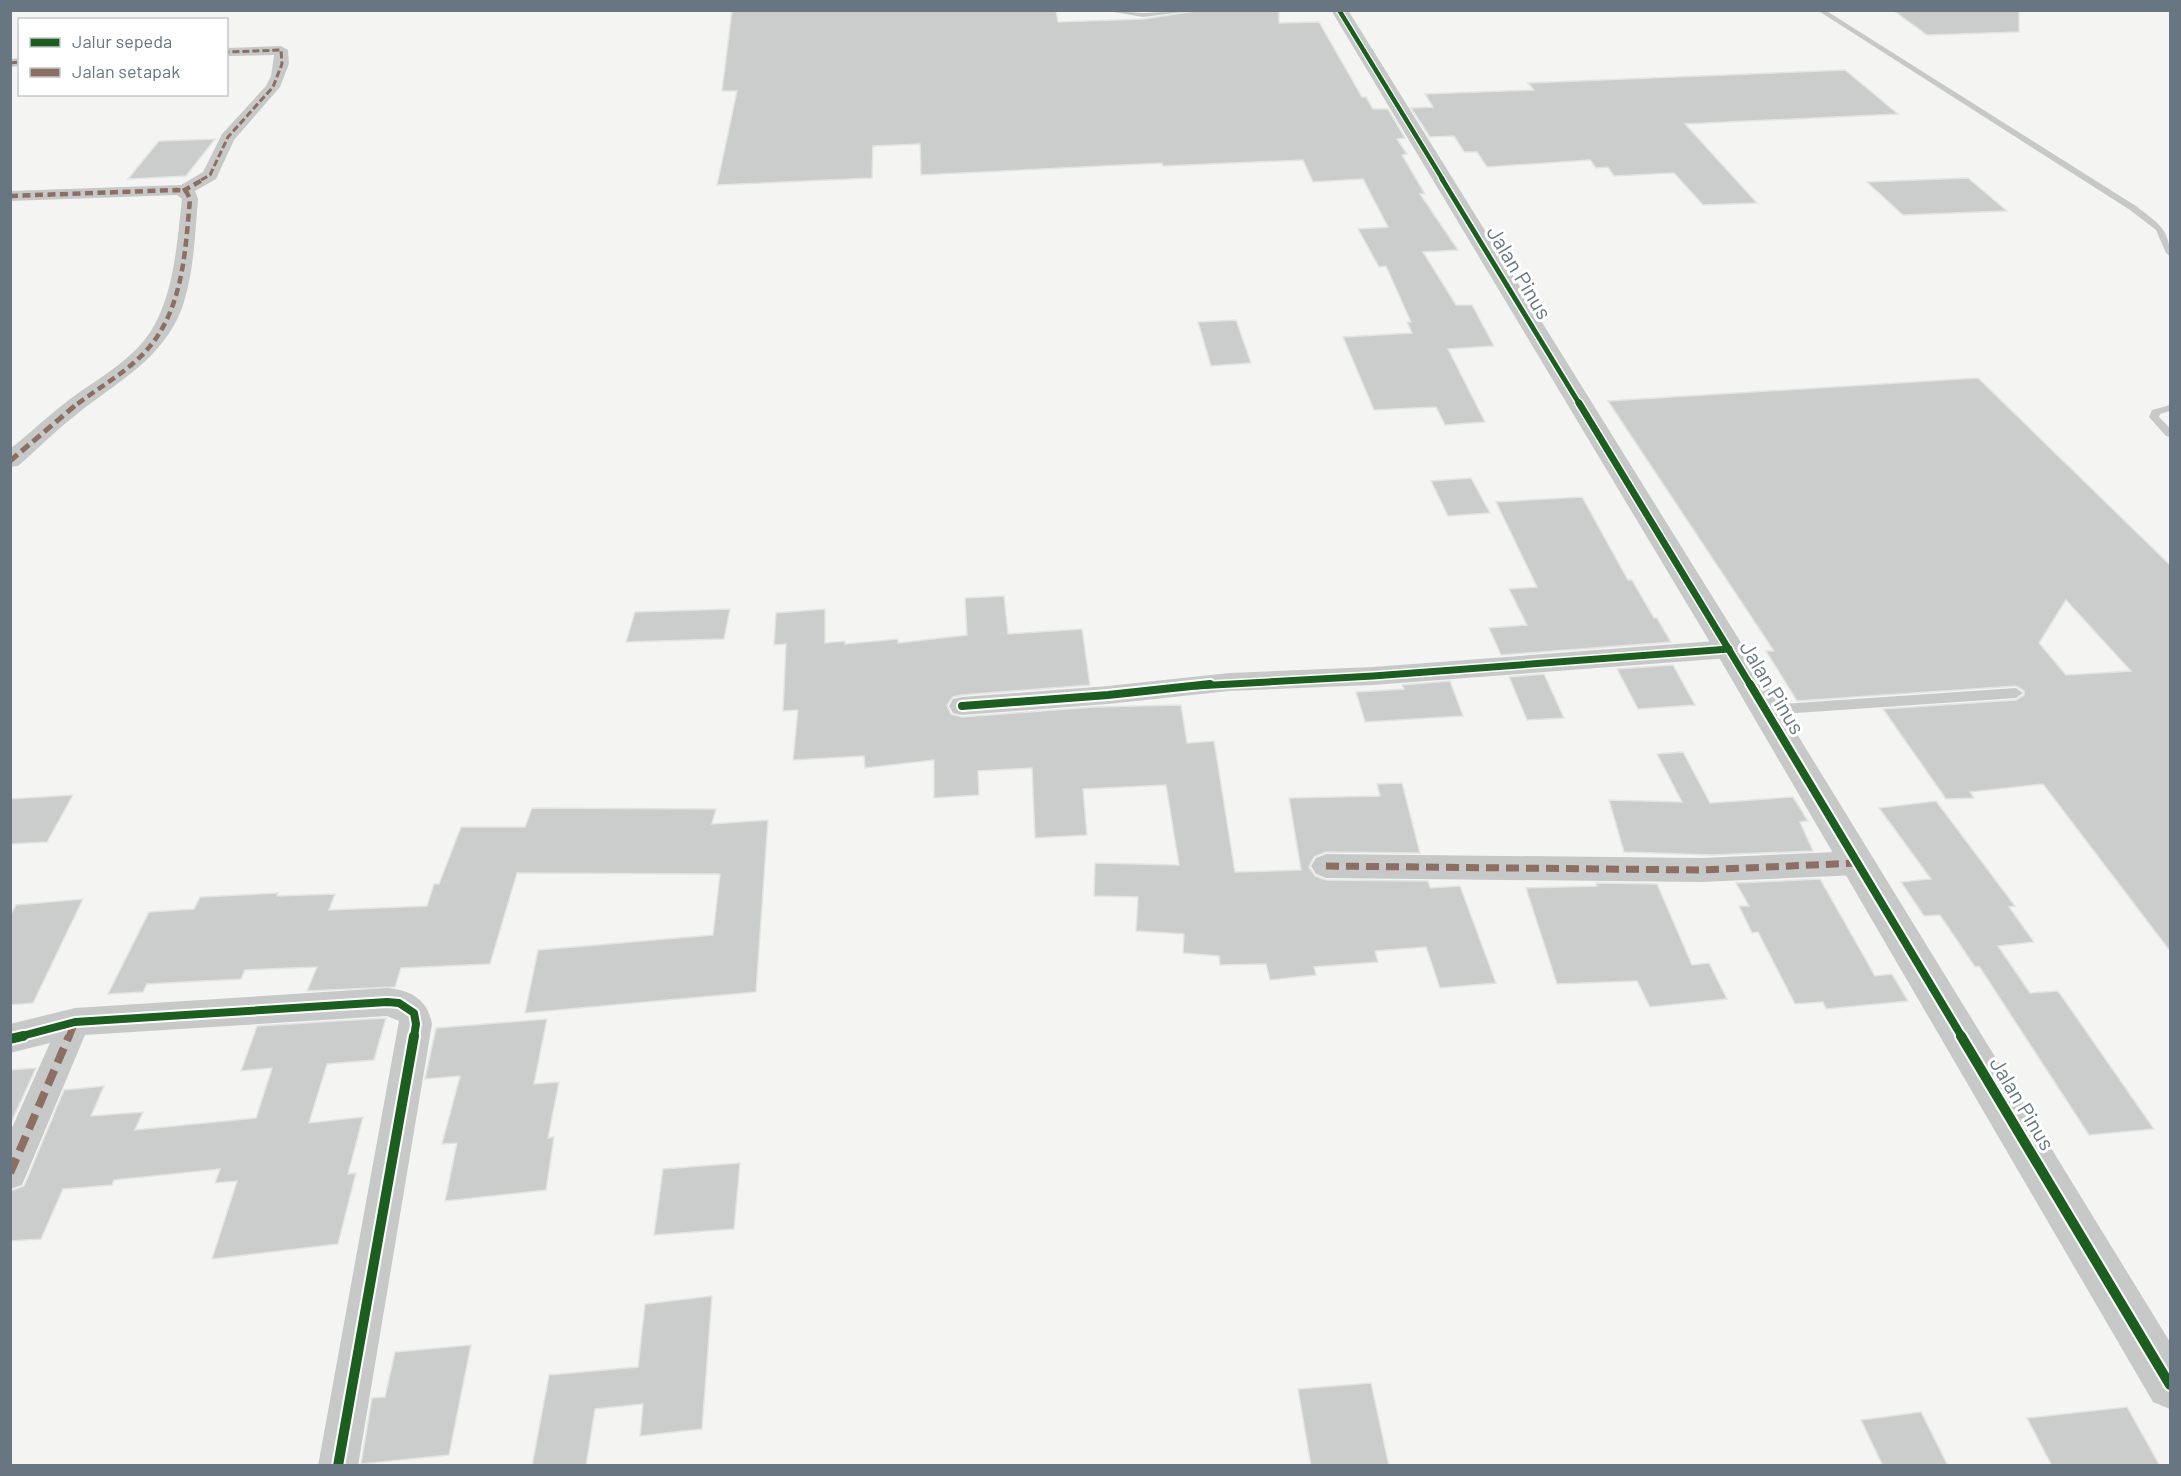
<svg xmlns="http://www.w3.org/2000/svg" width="2181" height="1476" font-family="Barlow,sans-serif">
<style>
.building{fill:#cbcccc;stroke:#e4e4e3;stroke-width:1.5;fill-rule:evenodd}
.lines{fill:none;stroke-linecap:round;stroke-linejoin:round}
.service{fill:#c7c9c9;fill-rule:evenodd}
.minor{fill:#c7c9c9;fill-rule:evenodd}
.tertiary{fill:#c7c9c9;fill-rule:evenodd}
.quiet-far4{stroke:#8d6e63;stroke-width:3;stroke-dasharray:7 3;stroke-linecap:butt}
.quiet-far3{stroke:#8d6e63;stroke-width:4.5;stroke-dasharray:8 4.5;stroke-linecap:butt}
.quiet-far2{stroke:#8d6e63;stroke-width:5;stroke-dasharray:10 5;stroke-linecap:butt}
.quiet-far1{stroke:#8d6e63;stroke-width:7;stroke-dasharray:13 7;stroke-linecap:butt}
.quiet{stroke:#8d6e63;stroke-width:8;stroke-dasharray:16 8;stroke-linecap:butt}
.cycleway-far4-casing{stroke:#fff;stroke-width:7}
.cycleway-far3-casing{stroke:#fff;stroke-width:8}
.cycleway-far2-casing{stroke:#fff;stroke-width:10}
.cycleway-far1-casing{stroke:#fff;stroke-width:12}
.cycleway-casing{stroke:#fff;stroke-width:14}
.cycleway-far4{stroke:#1b5e20;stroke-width:4.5}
.cycleway-far3{stroke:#1b5e20;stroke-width:5}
.cycleway-far2{stroke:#1b5e20;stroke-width:7}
.cycleway-far1{stroke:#1b5e20;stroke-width:8}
.cycleway{stroke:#1b5e20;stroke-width:10}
.labels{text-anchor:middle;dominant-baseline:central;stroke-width:6;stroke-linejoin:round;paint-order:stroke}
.street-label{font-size:21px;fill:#677680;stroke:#fff}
</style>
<rect width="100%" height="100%" fill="#f4f4f3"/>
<!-- building -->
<g class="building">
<path d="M732,10H1056L1058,22L1143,19L1201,10H1279V23L1319,22L1362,97H1366L1373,109H1388L1405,138L1397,139L1407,154L1402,155L1425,194H1420L1458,250L1423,252L1456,305H1472L1494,346L1448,349L1485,422L1445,425L1436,407L1374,410L1343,337L1412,333L1407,322H1411L1386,266L1379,267L1358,229L1388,227L1363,179L1313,182L1303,160L1163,166L1162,163L921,175L920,144L873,146L872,178L717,185L737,91H722Z"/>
<path d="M1893,10H2019V32L1927,35Z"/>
<path d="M1845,70L1898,114L1685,124L1757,203L1703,205L1674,173L1614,176L1608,167L1596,168L1590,160L1487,167L1477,152H1464L1454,136L1430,137L1411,108L1433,107L1425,94L1534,90L1528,83Z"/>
<path d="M215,139L186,176L128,179L159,141Z"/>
<path d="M1968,178L2007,211L1903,215L1867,182Z"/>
<path d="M1236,320L1251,363L1211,366L1198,322Z"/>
<path d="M1978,378L2170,565V951L2043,784L1970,792L1974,798L1946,799L1883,709L2016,700L2024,695V691L2016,686L1797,701L1766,651H1774L1608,401ZM2066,600L2131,671L2066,675L2039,643Z"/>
<path d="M1471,478L1490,513L1448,516L1431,481Z"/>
<path d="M1582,497L1628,580H1632L1654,618H1657L1671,642L1501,655L1489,628L1527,625L1509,589L1537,587L1496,502Z"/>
<path d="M1004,596L1008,634L1082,629L1090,685L962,695L953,697L947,705L951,714L962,717L1093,707L1181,705L1187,743L1214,741L1235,872L1301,870L1289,798L1380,796L1377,784L1402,783L1420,853L1326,852L1314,857L1309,867L1315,876L1326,880L1428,881L1430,888L1460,886L1496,983L1440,988L1426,947L1375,951L1378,962L1314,967L1316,975L1270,980L1266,964L1220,965L1219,956L1183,953L1184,934L1136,931L1138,897L1094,896L1095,863L1179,865L1166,785L1083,789L1087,835L1035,838L1032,768L978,771L979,795L934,798V760L865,768L864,756L793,760L798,710L783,711L786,644L774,645L776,613L825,609V643L845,641V644L898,639V643L967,635L965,598Z"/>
<path d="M730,609L724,639L626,642L635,612Z"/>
<path d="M1673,665L1695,705L1638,709L1617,669Z"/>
<path d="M1544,674L1564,718L1527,720L1509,677Z"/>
<path d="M1450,681L1463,716L1365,722L1356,692L1404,689L1402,685Z"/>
<path d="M1683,752L1710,803L1793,797L1808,821L1800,822L1813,851L1712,855L1624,852L1609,800L1682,802L1657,754Z"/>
<path d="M73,795L47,842L10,844V799Z"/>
<path d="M1936,801L2015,906L2009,907L2034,942L1998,946L2030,993L2058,991L2154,1129L2089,1135L1979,966L1975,967L1940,915L1924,916L1901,882L1931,879L1879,808Z"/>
<path d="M532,808L716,809L712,824L768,820L756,992L525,1013L538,950L713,935L720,874L517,873L490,964L401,968L395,987L307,991L317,967L245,970L241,979L147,984L143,992L108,994L149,912L194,909L200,897L278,893L277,896L335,894L329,910L427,906L434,884H439L461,827H525Z"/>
<path d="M1820,879L1875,976L1892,974L1908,1001L1826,1009L1823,1002L1795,1004L1758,932L1752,933L1739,906H1749L1736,883Z"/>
<path d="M1596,883L1657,884L1692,965L1709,963L1727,999L1650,1007L1637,981L1557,984L1526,888L1597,886Z"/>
<path d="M83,899L33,1003L10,1005V916L16,905Z"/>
<path d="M386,1018L374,1060L327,1064L309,1123L363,1117L348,1174L356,1173L338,1244L212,1259L237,1181L215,1183L220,1169L114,1180L112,1185L63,1189L41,1239L10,1241V1191L24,1186L64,1090L104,1086L91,1116L143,1112L135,1130L256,1118L272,1068L241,1071L257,1026Z"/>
<path d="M547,1019L534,1084L559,1082L548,1138L554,1137L546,1190L445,1201L457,1143L442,1144L460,1076L425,1079L436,1028Z"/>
<path d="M36,1068L10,1125V1070Z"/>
<path d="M740,1163L734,1229L654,1235L663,1169Z"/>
<path d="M712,1296L702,1429L640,1436L643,1404L595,1409L586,1466H532L549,1375L638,1367L645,1304Z"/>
<path d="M471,1345L449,1455L361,1464L372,1398L385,1397L395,1352Z"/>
<path d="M1371,1383L1389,1466H1311L1298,1389Z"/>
<path d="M2127,1407L2160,1466H2052L2027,1418Z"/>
<path d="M1921,1412L1948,1466H1883L1861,1420Z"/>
</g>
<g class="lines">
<!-- service -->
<g class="service">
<path d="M1102,10L1143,13L1199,10L1143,17Z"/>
<path d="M1817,10H1825L2136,206C2156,222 2170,228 2170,256L2166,253L2156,230L2130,210Z"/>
<path d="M2170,405V411L2160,414L2159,417L2170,428V437L2166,436L2149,417L2152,410Z"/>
<path d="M2016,688L2023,693L2016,698L1766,715L1759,710L1766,705Z"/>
</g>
<!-- minor -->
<g class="minor">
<path d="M281,46L288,50L289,64L280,87L234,140L216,179L195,191L198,199C195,235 194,273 182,308C163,359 117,382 77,414C56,430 38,449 18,466L10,467V449C30,433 49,415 70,399C100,377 137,358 155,324C175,286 177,241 182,199L177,195L10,201V191L181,185L203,172L222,134L266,86L271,76L274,55L226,56V48Z"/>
<path d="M20,58V66L10,67V59Z"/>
<path d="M1729,640L1738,643L1742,649L1738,655L1729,658L1373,685L1229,691L1108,704L962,715L953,713L949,706L953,699L962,697L1108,686L1229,673L1373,667Z"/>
<path d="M1858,851L1868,855L1873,863L1868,871L1858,875L1700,882L1326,878L1316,874L1311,866L1316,858L1326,854L1700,858Z"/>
<path d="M387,988C411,990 428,1000 432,1024L358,1466H318L399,1021L387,1016L85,1035L22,1185L10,1189V1132L50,1043L10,1053V1024L75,1008Z"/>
</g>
<!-- tertiary -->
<path class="tertiary" d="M1331,10H1348L1740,641L2170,1342V1409L2153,1402L1714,649Z"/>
<!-- quiet-far4 -->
<g class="quiet-far4">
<path d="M10,63L20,62"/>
<path d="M201,180L210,175L228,137L273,87L282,64L281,50L226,52"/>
</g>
<!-- quiet-far3 -->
<g class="quiet-far3">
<path d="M183,191L204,179"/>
<path d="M10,196L177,190L186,191L190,199C185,254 183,317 139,358C120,376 97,389 76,405"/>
</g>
<!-- quiet-far2 -->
<path class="quiet-far2" d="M10,461L78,403"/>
<!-- quiet-far1 -->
<g class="quiet-far1">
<path d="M1326,866L1700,870L1858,863"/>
<path d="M69,1037L75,1022"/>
</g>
<!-- quiet -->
<path class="quiet" d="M10,1173L69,1036"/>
<defs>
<path id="cycleway-far4" d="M1339,10L1443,180"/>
<path id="cycleway-far3" d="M1442,179L1580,405"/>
<g id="cycleway-far2">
<path d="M1579,403L1751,686"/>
<path d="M1196,686L1373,676L1729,649"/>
</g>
<g id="cycleway-far1">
<path d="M1750,684L1962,1037"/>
<path d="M962,706L1108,695L1210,684"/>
<path d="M18,1037L75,1022L387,1002L399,1003L414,1013L416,1024L414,1037"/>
</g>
<g id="cycleway">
<path d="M1961,1036L2170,1385"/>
<path d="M10,1039L23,1036"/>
<path d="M338,1466L414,1036"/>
</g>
</defs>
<!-- cycleway-far4 casing -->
<use href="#cycleway-far4" class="cycleway-far4-casing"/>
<!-- cycleway-far3 casing -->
<use href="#cycleway-far3" class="cycleway-far3-casing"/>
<!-- cycleway-far2 casing -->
<use href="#cycleway-far2" class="cycleway-far2-casing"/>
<!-- cycleway-far1 casing -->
<use href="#cycleway-far1" class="cycleway-far1-casing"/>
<!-- cycleway casing -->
<use href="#cycleway" class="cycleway-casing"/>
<!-- cycleway-far4 -->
<use href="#cycleway-far4" class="cycleway-far4"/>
<!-- cycleway-far3 -->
<use href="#cycleway-far3" class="cycleway-far3"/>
<!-- cycleway-far2 -->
<use href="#cycleway-far2" class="cycleway-far2"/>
<!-- cycleway-far1 -->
<use href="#cycleway-far1" class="cycleway-far1"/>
<!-- cycleway -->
<use href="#cycleway" class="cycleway"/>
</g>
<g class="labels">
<!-- street labels -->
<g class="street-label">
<text transform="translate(1520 272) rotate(59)">Jalan Pinus</text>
<text transform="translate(1773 687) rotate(59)">Jalan Pinus</text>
<text transform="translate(2023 1103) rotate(59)">Jalan Pinus</text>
</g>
</g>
<!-- border -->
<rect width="2181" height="1476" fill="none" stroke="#677680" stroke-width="24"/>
<!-- legend -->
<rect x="18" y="18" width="210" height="78" fill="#ffffff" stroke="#c2c8cc" stroke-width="1.5"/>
<rect x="30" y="38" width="30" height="9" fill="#1b5e20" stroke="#c2c8cc" stroke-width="1.5"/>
<text x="72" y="48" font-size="18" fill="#677680">Jalur sepeda</text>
<rect x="30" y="68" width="30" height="9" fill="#8d6e63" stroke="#c2c8cc" stroke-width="1.5"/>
<text x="72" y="78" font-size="18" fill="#677680">Jalan setapak</text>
</svg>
